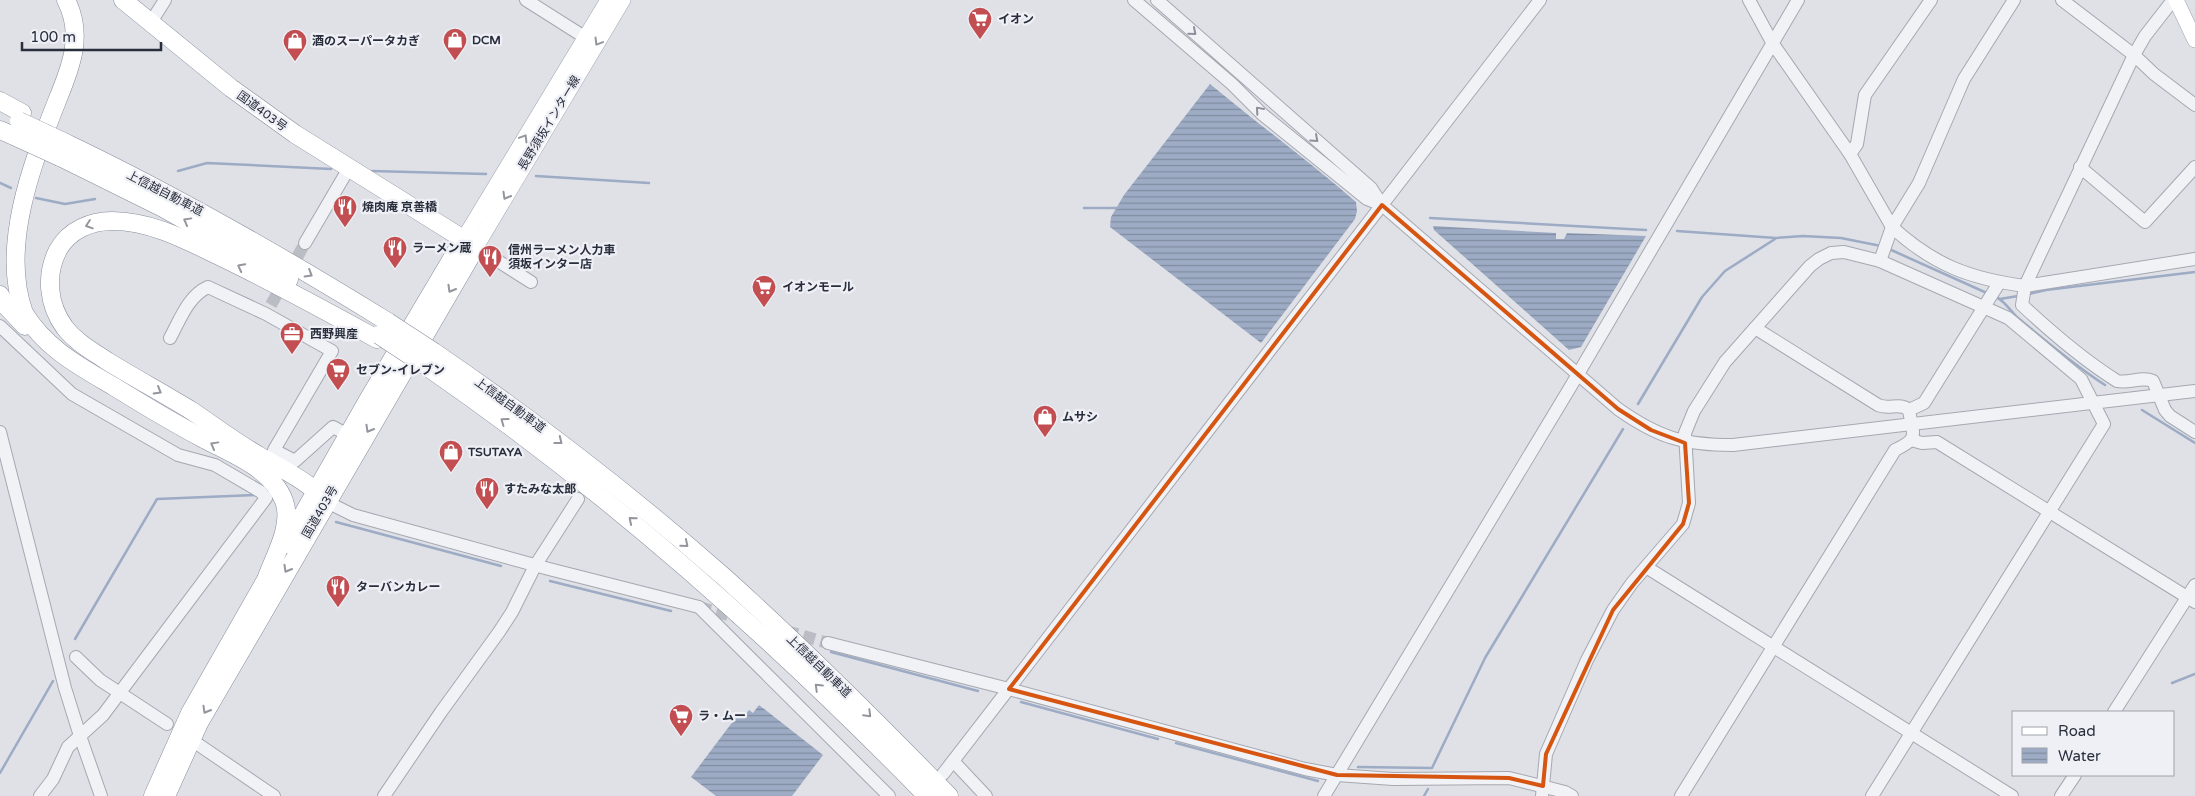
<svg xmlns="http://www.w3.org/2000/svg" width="2195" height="796" font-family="'Varela Round','Noto Sans JP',sans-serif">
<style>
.water{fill:url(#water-rules)}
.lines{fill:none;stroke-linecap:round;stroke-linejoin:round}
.stream{stroke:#9dabc4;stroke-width:2.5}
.minor-tunnel{stroke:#bbbdc5;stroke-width:12;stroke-dasharray:12 6;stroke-linecap:butt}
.minor-casing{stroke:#a5a8b1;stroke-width:14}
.major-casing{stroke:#9fa4b1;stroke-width:16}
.highway-casing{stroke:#888d9c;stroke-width:19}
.minor{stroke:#f1f2f6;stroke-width:12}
.major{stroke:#fff;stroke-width:15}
.highway{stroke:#fff;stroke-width:18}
.highway-bridge-casing{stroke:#888d9c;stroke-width:19;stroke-linecap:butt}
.highway-bridge{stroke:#fff;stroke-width:18}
.oneway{stroke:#8d909a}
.oneway2{stroke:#94969e}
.marked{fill:none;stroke:#d55511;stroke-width:4;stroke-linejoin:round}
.labels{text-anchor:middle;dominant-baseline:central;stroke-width:4.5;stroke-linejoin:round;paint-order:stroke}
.poi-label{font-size:12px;font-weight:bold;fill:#292e3d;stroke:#eef0f5;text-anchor:start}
.street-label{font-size:12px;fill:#292e3d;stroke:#eef0f5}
</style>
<defs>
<pattern id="water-rules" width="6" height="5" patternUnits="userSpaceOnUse" patternTransform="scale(1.25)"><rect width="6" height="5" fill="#9dabc4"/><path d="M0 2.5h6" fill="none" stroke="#808ca0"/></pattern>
</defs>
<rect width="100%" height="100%" fill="#dfe1e7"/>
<!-- water -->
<g class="water">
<path d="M1210,84C1258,124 1309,161 1356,202L1357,211L1355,219L1261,343L1110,227L1111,217L1124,195Z"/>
<path d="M1433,226L1556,233V239H1564L1567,233L1646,236L1581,347L1569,350L1434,230Z"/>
<path d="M759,705L823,755L792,796H716L691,777L740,712L745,715L749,710L753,713Z"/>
</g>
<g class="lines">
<!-- stream -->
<g class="stream">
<path d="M178,171L207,163L331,169"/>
<path d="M372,171L486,174"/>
<path d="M536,176L649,183"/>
<path d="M0,183L11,188"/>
<path d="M36,198L65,204L95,199"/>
<path d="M1084,208H1118"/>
<path d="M1430,218L1646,230"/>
<path d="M1677,231L1776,238L1803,236L1841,238L1881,246"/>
<path d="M1889,249L1989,294"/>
<path d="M2029,294L2046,290L2195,272"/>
<path d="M1996,297C2005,301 2011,312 2018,318C2047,342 2074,365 2105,385"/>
<path d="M2000,299L2018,296"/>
<path d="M1638,404L1702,297L1725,271L1775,239"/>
<path d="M2142,410L2195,443"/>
<path d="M336,522L501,566"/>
<path d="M550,581L671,611"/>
<path d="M75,639L157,499L255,495"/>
<path d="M831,652L978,691"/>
<path d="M2172,683L2195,674"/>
<path d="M1021,702L1158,739"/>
<path d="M1176,743L1318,781"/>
<path d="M1358,767L1432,768L1485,658L1623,429"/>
<path d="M0,773L53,681"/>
<path d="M1424,796L1428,789"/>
</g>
<!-- minor-tunnel -->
<g class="minor-tunnel">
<path d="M271,305L305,243"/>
<path d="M699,607L742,619"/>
<path d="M786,631L828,643"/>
</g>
<defs>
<g id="minor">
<path d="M526,0L586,38"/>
<path d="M1134,0L1232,84L1262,114L1367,199L1382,205L1371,188L1157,0"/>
<path d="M1749,0L1773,44L1850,154L1892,227L1919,183L1964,79L2014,0"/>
<path d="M2062,0L2134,55L2154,74L2195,105"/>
<path d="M151,22L165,0"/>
<path d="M1850,154L1857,144L1865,95L1931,0"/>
<path d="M2080,167L2145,222L2195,167"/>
<path d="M1382,205L1618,409C1659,438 1684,445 1733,445L2195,391"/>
<path d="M305,243L349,168"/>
<path d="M476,247L531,282"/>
<path d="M1880,261L1892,227C1933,265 1971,279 2025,286L2022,305C2052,333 2082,359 2117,381C2129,384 2141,376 2153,381L2165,410L2170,416L2195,432"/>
<path d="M2025,286L2134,55L2145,36L2173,0"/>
<path d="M2025,286L2195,259"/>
<path d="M0,326L72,394L178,455L215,465L261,492L266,498L103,715L68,747L53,779L40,796"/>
<path d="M1755,328L1878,405C1889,410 1900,402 1909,410"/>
<path d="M170,338C180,320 188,296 208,287L266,314L332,351L274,450L295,461L333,427L348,435"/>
<path d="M0,432L65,688L80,736L101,796"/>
<path d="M1911,440L1922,443L1937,442L2195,602"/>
<path d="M327,502L353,515L549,569L699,607L889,796"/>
<path d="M1646,567L2012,796"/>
<path d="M828,643L1009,689L1305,769L1337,775L1393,779L1509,778L1565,792L1572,796"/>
<path d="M76,657L100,680L167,724"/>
<path d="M2114,712L2195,585"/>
<path d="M199,745L274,796"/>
<path d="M953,761L986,796"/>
<path d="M943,774L1540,0"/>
<path d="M384,796L441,712L499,632L512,612L535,566L578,499"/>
<path d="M1324,796L1571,386L1798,0"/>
<path d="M1542,796L1546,754L1587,660L1613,610L1632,583L1683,524L1689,503L1685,433L1694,411L1725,362L1810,266L1819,259L1831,253L1844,252L1880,261L2008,318L2081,379L2104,424L1872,796"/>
<path d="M1681,796L1895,450C1920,438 1913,436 1909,410L1924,403L1999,283"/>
<path d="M2061,796L2075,775"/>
</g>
<g id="major">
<path d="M2176,0L2195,40"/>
<path d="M463,240L608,0"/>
<path d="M476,247L623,0"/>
</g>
<g id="highway">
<path d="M66,0C84,35 71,67 57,101C32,164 0,247 24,313C45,348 79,366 113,386C142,404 172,422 202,438C230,453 272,468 284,501C293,525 275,555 267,577"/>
<path d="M123,0L231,88L295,134L476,247L199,723L166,796"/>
<path d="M0,101L22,113"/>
<path d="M0,130L14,136"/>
<path d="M66,143C177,196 283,257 388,322"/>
<path d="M60,157L163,208L289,279"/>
<path d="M0,295L7,307L25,326"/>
<path d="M434,352C535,421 632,496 724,577C802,647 876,721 949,796"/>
<path d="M426,366C609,492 772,637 927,796"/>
<path d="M327,502C309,481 281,469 258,455C235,442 214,426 192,411C164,394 135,378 107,361C92,351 76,342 65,328C48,305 45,275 58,250C69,230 91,221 112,221C152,221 188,241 223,258C275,283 326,311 377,339"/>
<path d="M286,544L368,400L463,240"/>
<path d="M153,796L190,713L272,569"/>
</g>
</defs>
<!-- minor casing -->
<use href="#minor" class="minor-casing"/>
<!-- major casing -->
<use href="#major" class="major-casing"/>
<!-- highway casing -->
<use href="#highway" class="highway-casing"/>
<!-- minor -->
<use href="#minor" class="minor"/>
<!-- major -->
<use href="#major" class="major"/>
<!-- highway -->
<use href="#highway" class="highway"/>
<defs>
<g id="highway-bridge">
<path d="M19,121L66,143"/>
<path d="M14,136L60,157"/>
<path d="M388,322L434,352"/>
<path d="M379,335L426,366"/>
</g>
</defs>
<!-- highway-bridge casing -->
<use href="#highway-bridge" class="highway-bridge-casing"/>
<!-- highway-bridge -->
<use href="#highway-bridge" class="highway-bridge"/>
</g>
<!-- one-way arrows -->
<defs><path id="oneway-chevron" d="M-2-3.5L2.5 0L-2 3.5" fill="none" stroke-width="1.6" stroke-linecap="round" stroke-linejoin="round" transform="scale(1.25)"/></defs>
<g class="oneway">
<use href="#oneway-chevron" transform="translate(1193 32) rotate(41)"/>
<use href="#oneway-chevron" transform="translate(1259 110) rotate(-131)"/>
<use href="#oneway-chevron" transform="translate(1315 139) rotate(42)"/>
</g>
<g class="oneway2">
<use href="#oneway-chevron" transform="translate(598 42) rotate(121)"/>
<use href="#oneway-chevron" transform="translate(524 138) rotate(-59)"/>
<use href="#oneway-chevron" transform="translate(506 196) rotate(120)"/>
<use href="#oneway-chevron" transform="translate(187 221) rotate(-151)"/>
<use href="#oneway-chevron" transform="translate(89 225) rotate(161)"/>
<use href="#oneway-chevron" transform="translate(241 267) rotate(-153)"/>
<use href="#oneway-chevron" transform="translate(309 274) rotate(31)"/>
<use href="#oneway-chevron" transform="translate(451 289) rotate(120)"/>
<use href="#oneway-chevron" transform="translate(158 391) rotate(30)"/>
<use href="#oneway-chevron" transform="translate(504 421) rotate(-144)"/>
<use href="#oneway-chevron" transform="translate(369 429) rotate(120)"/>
<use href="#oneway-chevron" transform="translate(559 441) rotate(38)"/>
<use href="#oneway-chevron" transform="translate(214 445) rotate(-151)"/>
<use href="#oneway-chevron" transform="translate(632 520) rotate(-140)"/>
<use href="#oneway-chevron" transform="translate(685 544) rotate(40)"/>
<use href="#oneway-chevron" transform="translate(287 569) rotate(120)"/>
<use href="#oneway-chevron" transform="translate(818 687) rotate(-136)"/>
<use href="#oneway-chevron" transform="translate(206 710) rotate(120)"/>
<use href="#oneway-chevron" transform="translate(868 714) rotate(45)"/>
</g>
<!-- marked area -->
<path class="marked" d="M1382,205L1618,409L1651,430L1685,443L1689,503L1683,524L1613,610L1546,754L1543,786L1509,778L1337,775L1009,689Z"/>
<!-- icons -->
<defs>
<symbol id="supermarket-pin" viewBox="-11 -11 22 30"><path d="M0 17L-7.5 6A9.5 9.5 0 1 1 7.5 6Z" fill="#c24e51" stroke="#eef0f5"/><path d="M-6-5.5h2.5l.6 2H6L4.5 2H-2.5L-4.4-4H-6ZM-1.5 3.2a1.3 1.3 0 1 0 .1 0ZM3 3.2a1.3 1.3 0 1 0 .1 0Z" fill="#fff"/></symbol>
<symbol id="shop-pin" viewBox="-11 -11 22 30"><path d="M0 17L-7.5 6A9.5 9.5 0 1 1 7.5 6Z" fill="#c24e51" stroke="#eef0f5"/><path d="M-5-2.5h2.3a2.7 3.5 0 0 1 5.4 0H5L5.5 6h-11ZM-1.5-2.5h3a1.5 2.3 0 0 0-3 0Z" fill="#fff"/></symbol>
<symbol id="restaurant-pin" viewBox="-11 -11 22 30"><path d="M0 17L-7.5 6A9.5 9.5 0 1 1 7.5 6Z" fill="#c24e51" stroke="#eef0f5"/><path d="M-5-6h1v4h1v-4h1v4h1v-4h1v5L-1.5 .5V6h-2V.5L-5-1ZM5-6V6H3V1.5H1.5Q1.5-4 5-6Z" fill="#fff"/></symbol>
<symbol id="office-pin" viewBox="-11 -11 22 30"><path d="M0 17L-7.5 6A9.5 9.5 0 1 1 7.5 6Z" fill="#c24e51" stroke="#eef0f5"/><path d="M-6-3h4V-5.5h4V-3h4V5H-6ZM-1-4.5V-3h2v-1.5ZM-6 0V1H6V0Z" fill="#fff"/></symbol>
</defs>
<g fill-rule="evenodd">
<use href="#supermarket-pin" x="966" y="5" width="28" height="38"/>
<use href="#shop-pin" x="441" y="26" width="28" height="38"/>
<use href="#shop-pin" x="281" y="27" width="28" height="38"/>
<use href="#restaurant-pin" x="331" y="193" width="28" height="38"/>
<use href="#restaurant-pin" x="381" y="234" width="28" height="38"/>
<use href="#restaurant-pin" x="476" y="243" width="28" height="38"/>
<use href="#supermarket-pin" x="750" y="273" width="28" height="38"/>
<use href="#office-pin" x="278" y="320" width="28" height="38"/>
<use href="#supermarket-pin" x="324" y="356" width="28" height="38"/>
<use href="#shop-pin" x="1031" y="403" width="28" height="38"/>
<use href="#shop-pin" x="437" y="438" width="28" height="38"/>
<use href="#restaurant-pin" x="473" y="475" width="28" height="38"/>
<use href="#restaurant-pin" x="324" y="573" width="28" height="38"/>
<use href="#supermarket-pin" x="667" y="702" width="28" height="38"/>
</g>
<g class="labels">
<!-- poi labels -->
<g class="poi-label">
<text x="998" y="19">イオン</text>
<text x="472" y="40">DCM</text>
<text x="312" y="41">酒のスーパータカぎ</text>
<text x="362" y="207">焼肉庵 京善橋</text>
<text x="412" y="248">ラーメン蔵</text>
<text x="508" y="250">信州ラーメン人力車<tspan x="508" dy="14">須坂インター店</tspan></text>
<text x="782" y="287">イオンモール</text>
<text x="310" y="334">西野興産</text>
<text x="356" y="370">セブン-イレブン</text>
<text x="1062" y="417">ムサシ</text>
<text x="468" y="452">TSUTAYA</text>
<text x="504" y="489">すたみな太郎</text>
<text x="356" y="587">ターバンカレー</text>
<text x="698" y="716">ラ・ムー</text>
</g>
<!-- street labels -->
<g class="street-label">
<text transform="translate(262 111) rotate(36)">国道403号</text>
<text transform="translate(549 123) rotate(-59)">長野須坂インター線</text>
<text transform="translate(165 193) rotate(27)">上信越自動車道</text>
<text transform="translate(510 405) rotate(36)">上信越自動車道</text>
<text transform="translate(320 512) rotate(-60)">国道403号</text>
<text transform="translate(819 666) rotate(44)">上信越自動車道</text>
</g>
</g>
<!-- legend -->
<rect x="2012" y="711" width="162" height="65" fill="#eef0f5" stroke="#9fa2ab"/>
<rect x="2022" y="727" width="25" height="8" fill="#ffffff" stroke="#9fa2ab"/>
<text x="2058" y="736" font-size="15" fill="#292e3d">Road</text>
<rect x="2022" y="748" width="25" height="15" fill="url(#water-rules)" stroke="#9fa2ab"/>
<text x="2058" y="761" font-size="15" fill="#292e3d">Water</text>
<!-- scale -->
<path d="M22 42v8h139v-8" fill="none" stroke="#292e3d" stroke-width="2.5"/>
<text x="30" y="42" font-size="15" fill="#292e3d" stroke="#eef0f5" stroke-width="4" paint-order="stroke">100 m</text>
</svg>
